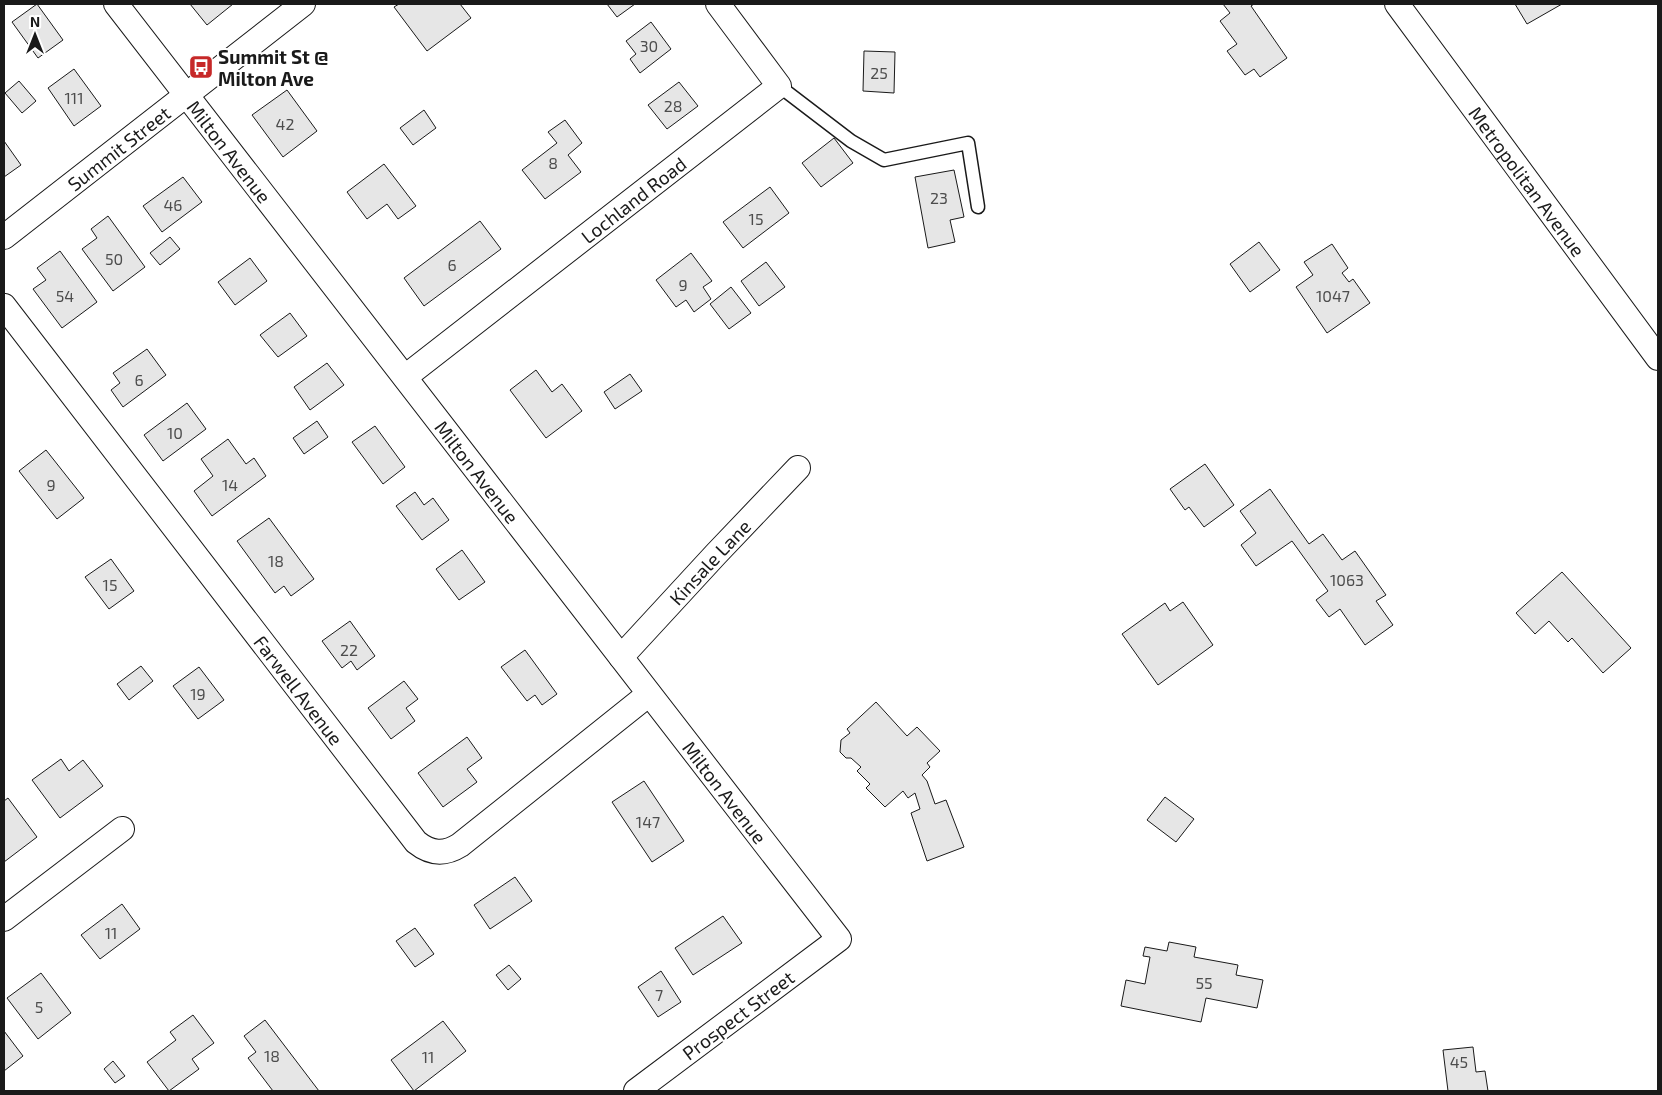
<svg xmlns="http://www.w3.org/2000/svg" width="1662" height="1095" font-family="'Exo 2',sans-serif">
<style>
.building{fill:#e6e6e6;stroke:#1a1a1a}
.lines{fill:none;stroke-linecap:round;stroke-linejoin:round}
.service-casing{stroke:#1a1a1a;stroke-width:15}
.minor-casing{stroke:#1a1a1a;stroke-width:26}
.service{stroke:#fff;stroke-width:12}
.minor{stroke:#fff;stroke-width:24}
.labels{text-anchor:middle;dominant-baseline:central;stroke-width:4;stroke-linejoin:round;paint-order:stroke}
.number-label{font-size:16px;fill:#4d4d4d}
.poi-label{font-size:19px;font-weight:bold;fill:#1a1a1a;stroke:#fff;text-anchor:start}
.street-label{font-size:19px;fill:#1a1a1a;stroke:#fff}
</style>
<rect width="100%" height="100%" fill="#fff"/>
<!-- building -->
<g class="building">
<path d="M37,4L63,40L38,58L12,22Z"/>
<path d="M190,4H233L207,25Z"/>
<path d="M399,4H460L471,18L427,51L394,7Z"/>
<path d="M607,4H635L617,17Z"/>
<path d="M1223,4H1254L1251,6L1287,58L1260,77L1254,69L1245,75L1227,51L1237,44L1220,21L1230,13Z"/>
<path d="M1515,4H1562L1527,24Z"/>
<path d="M651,22L671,49L640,73L630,59L636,54L626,41Z"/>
<path d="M864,51L895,52L894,93L863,91Z"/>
<path d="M74,69L101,106L74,126L48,88Z"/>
<path d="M19,81L36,101L22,113L5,93Z"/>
<path d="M679,82L698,106L667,129L648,105Z"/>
<path d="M287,90L317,131L283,157L252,115Z"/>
<path d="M424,110L436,128L413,145L400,128Z"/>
<path d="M565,120L582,143L568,155L581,172L545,199L522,170L557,143L548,132Z"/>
<path d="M834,138L853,163L821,187L802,163Z"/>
<path d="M4,141L21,165L4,177Z"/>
<path d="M384,164L416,206L398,219L387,204L367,219L347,192Z"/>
<path d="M954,170L964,217L950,220L955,242L928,248L915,177Z"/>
<path d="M183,177L202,202L162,232L143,206Z"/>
<path d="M770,187L789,213L743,248L723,222Z"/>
<path d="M108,216L145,267L113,291L82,249L97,238L91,229Z"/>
<path d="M480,221L501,249L424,306L404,278Z"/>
<path d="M170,237L180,249L160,265L150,253Z"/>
<path d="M1259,242L1280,270L1250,292L1230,264Z"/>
<path d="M1332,244L1348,268L1342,273L1349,282L1353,279L1370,303L1327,333L1296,287L1313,275L1304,262Z"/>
<path d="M60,251L97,302L62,328L33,289L46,280L37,268Z"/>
<path d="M691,253L712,281L703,287L711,299L694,312L686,300L676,307L656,280Z"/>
<path d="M250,258L267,281L235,305L218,282Z"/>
<path d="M766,262L785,287L759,306L741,281Z"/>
<path d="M731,287L751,313L729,329L710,304Z"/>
<path d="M290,313L307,336L278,357L260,335Z"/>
<path d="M147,349L166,375L123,407L111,390L120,383L113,373Z"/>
<path d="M327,363L344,385L310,410L294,387Z"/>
<path d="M536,370L552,392L562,384L582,411L546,438L510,390Z"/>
<path d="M630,374L642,391L615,409L604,392Z"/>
<path d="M187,403L206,429L163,461L144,435Z"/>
<path d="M317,421L328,437L304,454L293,438Z"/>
<path d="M375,426L405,467L383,484L352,442Z"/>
<path d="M228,439L246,464L254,458L266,476L212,516L194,491L213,476L201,459Z"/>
<path d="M46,450L84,498L57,519L19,471Z"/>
<path d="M1205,464L1234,505L1204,527L1189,507L1185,510L1170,489Z"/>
<path d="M1270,489L1309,544L1323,534L1342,560L1355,551L1386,595L1376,601L1393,625L1365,645L1340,609L1329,617L1316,600L1328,591L1292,541L1256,566L1241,545L1256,533L1240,511Z"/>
<path d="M415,492L424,505L433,498L449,520L422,540L396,506Z"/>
<path d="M269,518L314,579L291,596L284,586L275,593L237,541Z"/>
<path d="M462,550L485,582L459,600L436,569Z"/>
<path d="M111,559L134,591L109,609L85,577Z"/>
<path d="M1562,572L1631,648L1603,673L1572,638L1568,642L1549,621L1535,634L1516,613Z"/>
<path d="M1183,602L1213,645L1158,685L1122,634L1165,603L1170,611Z"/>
<path d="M350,621L375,656L357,670L351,661L342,668L322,641Z"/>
<path d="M525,650L557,694L542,705L535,695L527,701L501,667Z"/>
<path d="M141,666L153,681L129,700L117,684Z"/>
<path d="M199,667L224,700L198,719L173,686Z"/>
<path d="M404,681L418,699L406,708L415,721L391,739L368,708Z"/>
<path d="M876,702L907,736L917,727L940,751L927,763L930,767L922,775L927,781L935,804L946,800L964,847L927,861L911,813L920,809L915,793L908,798L903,791L885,807L866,788L870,784L857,771L861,767L851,758H846L840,752L841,740L850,733L847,729Z"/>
<path d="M467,737L482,758L467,769L477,782L443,807L418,773Z"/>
<path d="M61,759L69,771L83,760L103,786L60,818L32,780Z"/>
<path d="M644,781L684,841L652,862L612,802Z"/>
<path d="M1165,797L1194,819L1176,842L1147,820Z"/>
<path d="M8,798L37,837L4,862V801Z"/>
<path d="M515,877L532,901L490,929L474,905Z"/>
<path d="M122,904L140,929L100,959L81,935Z"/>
<path d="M723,916L742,943L693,975L675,948Z"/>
<path d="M415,928L434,954L415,967L396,941Z"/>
<path d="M1169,942L1196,947L1194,957L1238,965L1236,975L1263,980L1257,1008L1206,998L1201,1022L1121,1006L1126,980L1145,984L1150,957L1143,956L1145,947L1167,951Z"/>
<path d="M509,965L521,979L508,990L496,975Z"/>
<path d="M661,971L681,1002L658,1017L638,987Z"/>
<path d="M41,973L71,1013L38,1039L7,998Z"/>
<path d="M193,1015L214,1043L192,1059L199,1069L169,1091L147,1062L176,1040L170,1032Z"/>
<path d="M265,1020L319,1091H273L248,1058L256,1052L244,1036Z"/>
<path d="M443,1021L466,1051L414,1091L391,1060Z"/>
<path d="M4,1031L23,1056L4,1071Z"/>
<path d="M1473,1047L1476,1072L1485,1071L1488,1091H1448L1443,1050Z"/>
<path d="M113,1061L125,1076L115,1083L104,1069Z"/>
</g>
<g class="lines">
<defs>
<path id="service" d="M779,86L851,141L884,160L968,143L978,207"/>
<g id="minor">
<path id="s1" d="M116,4L839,939L636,1091"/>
<path id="s2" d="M1397,4L1658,358"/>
<path id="s3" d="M4,237L303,4"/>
<path id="s4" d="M4,306L416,842C431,854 444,855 460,845L649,694"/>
<path id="s5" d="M405,377L779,86L718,4"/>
<path id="s6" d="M621,657L716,554L798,468"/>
<path d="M4,919L122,829"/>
</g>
</defs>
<!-- service casing -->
<use href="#service" class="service-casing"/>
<!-- minor casing -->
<use href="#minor" class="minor-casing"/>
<!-- service -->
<use href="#service" class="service"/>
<!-- minor -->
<use href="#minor" class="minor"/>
</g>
<!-- icons -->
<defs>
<symbol id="bus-square" viewBox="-11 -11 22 22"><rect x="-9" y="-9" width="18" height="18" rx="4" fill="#c62828" stroke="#fff"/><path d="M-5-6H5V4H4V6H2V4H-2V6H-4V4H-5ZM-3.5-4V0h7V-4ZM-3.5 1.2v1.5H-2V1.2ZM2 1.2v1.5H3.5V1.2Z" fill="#fff"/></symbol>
</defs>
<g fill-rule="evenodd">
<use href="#bus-square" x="187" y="53" width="28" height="28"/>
</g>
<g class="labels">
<!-- number labels -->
<g class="number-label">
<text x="649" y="45">30</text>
<text x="879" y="72">25</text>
<text x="74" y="97">111</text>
<text x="673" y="105">28</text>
<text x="285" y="123">42</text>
<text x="553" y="162">8</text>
<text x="939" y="197">23</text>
<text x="173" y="204">46</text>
<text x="756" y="218">15</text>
<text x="114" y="258">50</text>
<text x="452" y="264">6</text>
<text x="683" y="284">9</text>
<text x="65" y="295">54</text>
<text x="1333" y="295">1047</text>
<text x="139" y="379">6</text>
<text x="175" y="432">10</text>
<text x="51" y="484">9</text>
<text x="230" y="484">14</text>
<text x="276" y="560">18</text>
<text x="1347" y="579">1063</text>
<text x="110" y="584">15</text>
<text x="349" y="649">22</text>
<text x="198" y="693">19</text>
<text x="648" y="821">147</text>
<text x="111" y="932">11</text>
<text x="1204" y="982">55</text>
<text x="659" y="994">7</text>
<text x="39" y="1006">5</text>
<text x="272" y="1055">18</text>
<text x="428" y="1056">11</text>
<text x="1459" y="1061">45</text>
</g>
<!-- poi labels -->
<g class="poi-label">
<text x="218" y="56">Summit St @<tspan x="218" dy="22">Milton Ave</tspan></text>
</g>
<!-- street labels -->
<g class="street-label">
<text stroke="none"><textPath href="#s3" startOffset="145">Summit Street</textPath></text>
<text stroke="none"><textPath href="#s1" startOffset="186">Milton Avenue</textPath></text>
<text stroke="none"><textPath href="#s2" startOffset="220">Metropolitan Avenue</textPath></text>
<text stroke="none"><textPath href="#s5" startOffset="289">Lochland Road</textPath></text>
<text stroke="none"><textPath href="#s1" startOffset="591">Milton Avenue</textPath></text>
<text stroke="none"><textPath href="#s6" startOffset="130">Kinsale Lane</textPath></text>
<text stroke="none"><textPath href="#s4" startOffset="484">Farwell Avenue</textPath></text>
<text stroke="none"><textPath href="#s1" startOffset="996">Milton Avenue</textPath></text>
<text transform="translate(738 1015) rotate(-37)">Prospect Street</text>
</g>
</g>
<!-- border -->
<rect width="1662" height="1095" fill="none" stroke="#1a1a1a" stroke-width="10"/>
<!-- north arrow -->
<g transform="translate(35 35)" stroke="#ffffff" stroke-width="4" paint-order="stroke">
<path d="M0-4L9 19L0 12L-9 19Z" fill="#1a1a1a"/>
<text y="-8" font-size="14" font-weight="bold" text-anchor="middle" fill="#1a1a1a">N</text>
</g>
</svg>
